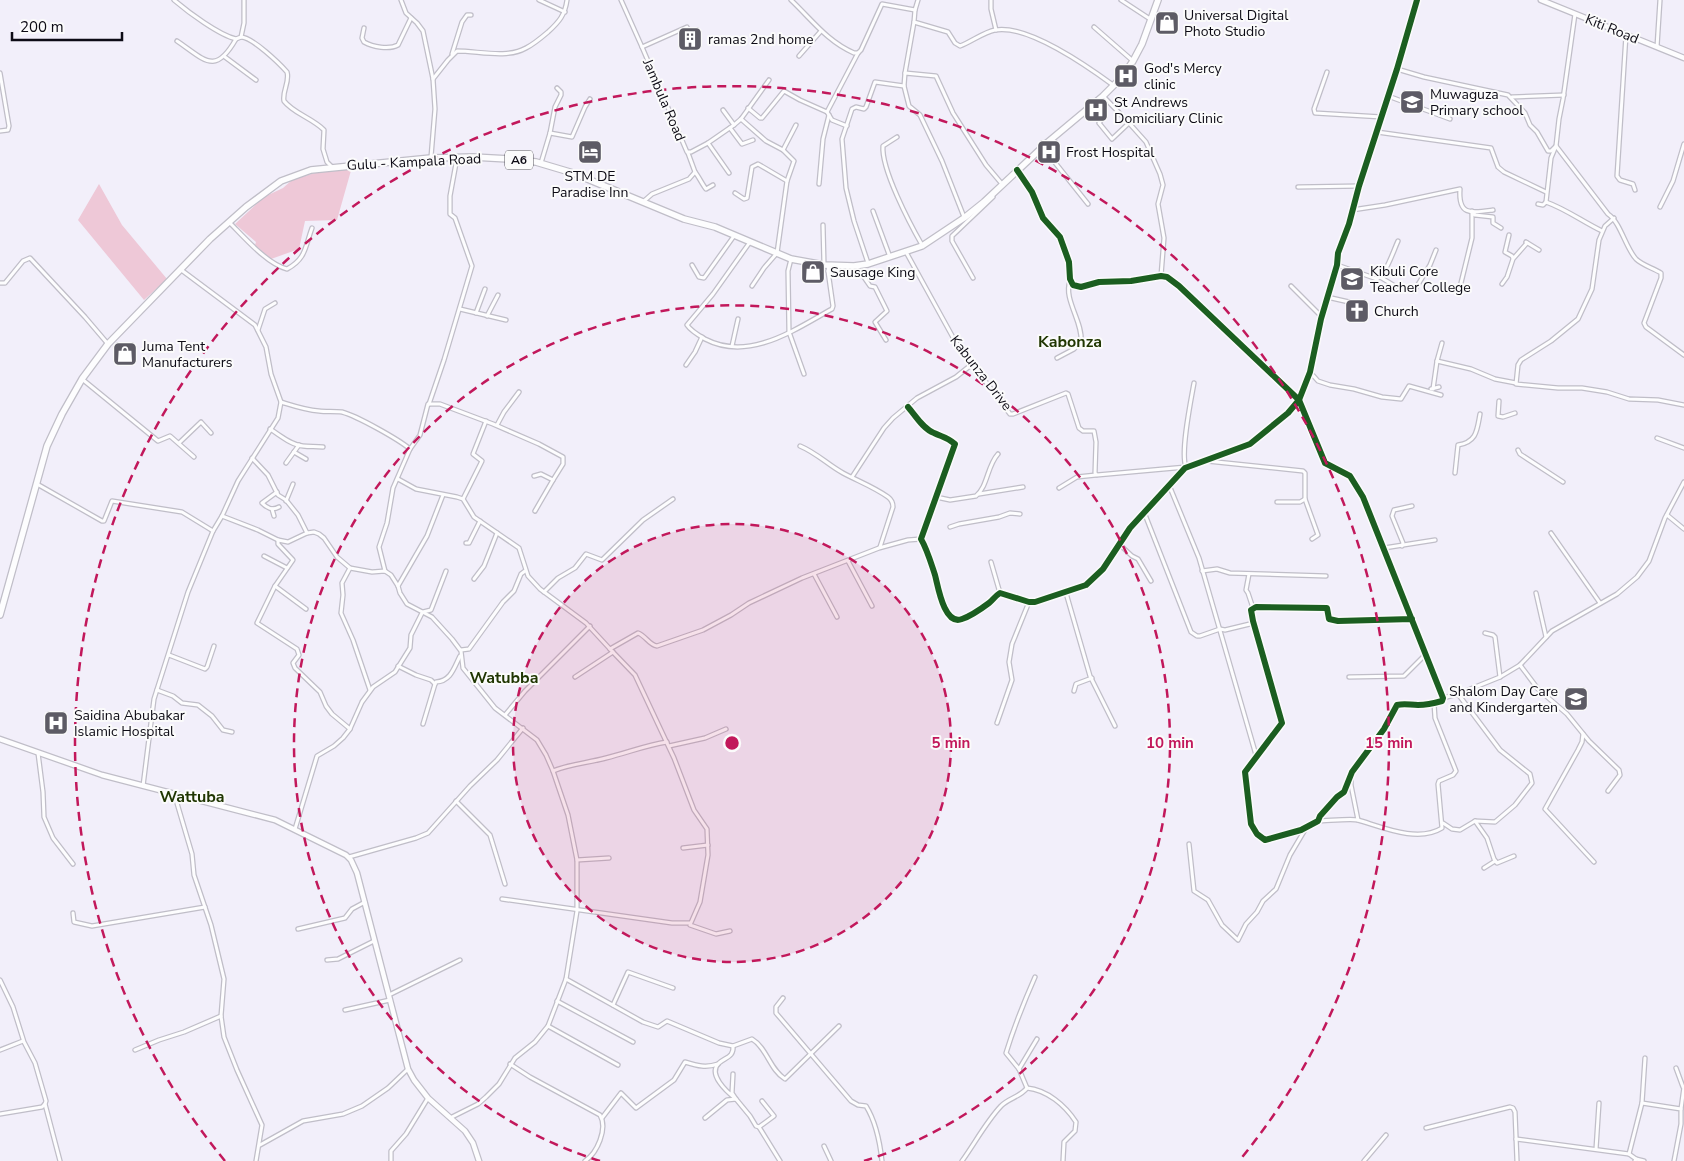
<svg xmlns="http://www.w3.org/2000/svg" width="1684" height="1161" font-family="'Nunito Sans',sans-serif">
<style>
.green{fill:#eec8d7}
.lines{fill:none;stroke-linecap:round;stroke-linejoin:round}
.minor-casing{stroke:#c0bec8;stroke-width:5.5}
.tertiary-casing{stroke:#c0bec8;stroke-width:7}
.primary-casing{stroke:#c0bec8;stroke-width:8}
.minor{stroke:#fdfdfe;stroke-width:3}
.tertiary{stroke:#fdfdfe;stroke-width:4.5}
.primary{stroke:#fdfdfe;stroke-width:5.5}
.cycleway-casing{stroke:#fbfbfb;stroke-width:9}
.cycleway{stroke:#1b5e20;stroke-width:6}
.ring{fill:none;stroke:#c2185b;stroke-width:2.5;stroke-dasharray:9 6}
.labels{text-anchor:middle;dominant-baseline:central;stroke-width:4;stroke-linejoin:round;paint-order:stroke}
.shield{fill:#fbfbfb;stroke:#54535a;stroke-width:1}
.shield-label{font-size:12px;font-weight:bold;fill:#0d0b15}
.poi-label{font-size:14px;fill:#0d0b15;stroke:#fbfbfb;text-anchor:start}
.street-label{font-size:14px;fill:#0d0b15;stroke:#fbfbfb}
.quarter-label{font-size:16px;font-weight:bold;fill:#203602;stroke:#fbfbfb}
.centre{fill:#c2185b;stroke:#fbfbfb;stroke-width:2.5}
.ring-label{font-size:15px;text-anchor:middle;font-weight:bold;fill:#c2185b;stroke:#fbfbfb;stroke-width:4;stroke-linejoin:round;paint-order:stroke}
</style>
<rect width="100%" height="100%" fill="#f2effa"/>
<!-- green -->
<g class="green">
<path d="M352,167L337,220L305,221L299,249L271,259L255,245L256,242L235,224L264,197L283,188L292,180L318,172Z"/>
<path d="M99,184L122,225L167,279L144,300L78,220Z"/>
</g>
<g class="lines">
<defs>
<g id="minor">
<path d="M174,0C188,12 219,35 236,39L241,37L244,23V0"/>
<path d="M401,0L406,13L417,23L423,31L433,79L435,109L431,157"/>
<path d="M539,0L565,12"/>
<path d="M621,0L642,47"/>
<path d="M791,0C812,20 828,42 854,53H858L861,50L882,4L915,10L918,0"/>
<path d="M991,0V9L996,30"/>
<path d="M1121,0L1150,19"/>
<path d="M915,10L914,22L948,32L955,43L960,46C971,42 984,32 995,30C1028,24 1087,66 1113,85"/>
<path d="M687,27L642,47L687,152H691L708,143L734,125L741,119L769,80"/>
<path d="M1094,27L1133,61"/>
<path d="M364,28L362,38L364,42C373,47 389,50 398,45L411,18"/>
<path d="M1626,35L1617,176L1620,180L1633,184L1635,190"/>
<path d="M241,37C252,37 279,63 287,72C290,82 282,91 284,101C293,113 312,118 324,130L323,149L327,162L332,167"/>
<path d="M177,41C205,60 215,76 236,39"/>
<path d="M1657,47L1660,0"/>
<path d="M452,54L462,22L467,15H471"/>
<path d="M799,56L821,31"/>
<path d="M225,57L256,80"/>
<path d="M1397,69L1424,77L1508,95L1525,113L1530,125L1537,132L1548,151H1551L1556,146L1608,214C1621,223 1625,247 1636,259C1642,265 1653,268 1661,273V278L1644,323L1646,327L1684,355"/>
<path d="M1327,72L1314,109L1315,113L1382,117"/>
<path d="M0,73L9,126L8,130L0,131"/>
<path d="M905,73L914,22"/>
<path d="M433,79L448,60L457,51C479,51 506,59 526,48C534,44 541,38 548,32C559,22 565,15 567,0"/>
<path d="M1103,96L1129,123"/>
<path d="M1388,96L1450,119"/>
<path d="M1512,97L1564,95"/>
<path d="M748,108L760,118H762L784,91L800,100L827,112L832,120L847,126"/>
<path d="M1089,109L1100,122L1099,123L1112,139L1129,123L1146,142L1160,174L1163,185L1158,204L1164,238L1161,276"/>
<path d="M723,110L734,125"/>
<path d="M827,112L858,53"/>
<path d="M741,119L766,141L783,150L794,161L787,181L777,253L764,268L752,286"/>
<path d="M730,128L742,144L753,140"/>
<path d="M1377,132L1491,148L1498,167L1504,172L1546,192"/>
<path d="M550,133L572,137L585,107L590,99"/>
<path d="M897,137L883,146C881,169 910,224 922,245"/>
<path d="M708,143L729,173"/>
<path d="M1046,145L1045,150L1088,204"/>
<path d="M783,150L796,125"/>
<path d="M541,163L550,133L555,107L561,95V92L557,88"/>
<path d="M1017,171L1032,192L1043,218L1060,237L1069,262L1070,279L1073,285L1081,287L1099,282L1131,281L1161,276L1167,277L1179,286L1299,400L1325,463L1350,476L1363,497L1443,698L1442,701C1435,703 1426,705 1418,705C1410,705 1405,703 1397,705L1384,729L1352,772L1344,792L1337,797L1320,816L1318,821L1301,830L1265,840L1257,834L1251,824L1245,772L1282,723L1253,621L1251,610L1256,607L1327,608L1329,619L1338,621L1412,619"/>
<path d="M695,172C699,177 702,184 706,189L713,185"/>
<path d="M819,184L823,139L829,115"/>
<path d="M1298,187L1359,186"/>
<path d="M735,193L744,199L747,198L752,167L758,164L787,181"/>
<path d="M644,201L652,194L689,179L695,172L688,153"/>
<path d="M1546,202L1551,158L1556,146L1559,119L1563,99L1575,14"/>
<path d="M1538,204L1543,205L1546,202C1566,209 1583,222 1602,231"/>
<path d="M1660,207L1673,181L1684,144"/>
<path d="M1352,210L1385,205L1460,189C1458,216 1471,213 1493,210"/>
<path d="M873,211L890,257"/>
<path d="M964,217L942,161L920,115L909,106L904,86L905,73L936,76L953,113L986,165L1002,184"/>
<path d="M1614,218L1605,226L1599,240L1592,289L1578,319L1551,341L1521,360L1518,365L1516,384L1558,388H1582L1607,392L1629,399L1658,400L1684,405"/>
<path d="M229,222C244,237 267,264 287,269C306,259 305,247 312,228"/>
<path d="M823,225L824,264"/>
<path d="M1509,235L1505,252L1512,256L1513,258"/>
<path d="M750,242L713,294L687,325C691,331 698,335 705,339C749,362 794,330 832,309L833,306L828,271L829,265"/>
<path d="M1526,242L1539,250"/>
<path d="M906,252L955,341L1010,414H1013L1066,393L1068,394L1079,428L1083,431H1094L1096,442L1095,473L1097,475L1186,467C1180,453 1191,400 1194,383"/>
<path d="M791,259L788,271L789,332L804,374"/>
<path d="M868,263L854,221L846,188L842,139L852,109L856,107L864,109L866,107L875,82L904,86"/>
<path d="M692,265L699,277L704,278L734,236"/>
<path d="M1337,265L1377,279C1387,272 1393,252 1398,241"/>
<path d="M828,271L861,273L870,286L875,287L887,311L875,322L886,340"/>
<path d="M1380,277L1395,286L1414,291L1430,265L1436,250"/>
<path d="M973,278L952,241V236L993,197"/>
<path d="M0,283H5L23,261L30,258L85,317L108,344"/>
<path d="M1461,283L1472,238V211L1475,215L1493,217V223L1501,228"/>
<path d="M1502,284L1507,277L1513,259L1527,243"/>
<path d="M1291,286L1321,316"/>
<path d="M1327,297L1349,302"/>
<path d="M460,309L506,320"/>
<path d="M476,313L485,289"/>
<path d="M487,316L498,295"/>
<path d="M258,330L265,309L275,303"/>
<path d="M732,346L738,319"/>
<path d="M1057,358L1074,349L1081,341C1083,322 1063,299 1070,281"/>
<path d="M1437,361L1471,369L1495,379L1516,383"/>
<path d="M686,365L695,352L702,337"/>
<path d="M1310,372L1318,381L1330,385L1354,389L1382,397L1401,399L1409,386L1441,395"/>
<path d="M82,379L158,441L170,436L194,457"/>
<path d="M1431,389L1439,387"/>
<path d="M1433,389L1437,361L1442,343"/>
<path d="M1499,401L1498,416L1503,417L1515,413"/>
<path d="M281,402C294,406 305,410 319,411C326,412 334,411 342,412C357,416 398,439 410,449"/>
<path d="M429,404L444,360L472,266L455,218L450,214V196L457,158"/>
<path d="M908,407C915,415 923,429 934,433C942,437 947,437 955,444L921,539C927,549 931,563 935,575C938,586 944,626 962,619C971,616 981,609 989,603C993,600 995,596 1000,593L1029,602H1035L1086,585L1103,569L1130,528L1185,468L1250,444L1288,413L1299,400L1310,372L1321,319L1337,265L1338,253L1349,224L1359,186L1397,69L1417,0"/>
<path d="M497,425L504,412L519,392"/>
<path d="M270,429C280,435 291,445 303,446C310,447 316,446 323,447"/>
<path d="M1657,438L1684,448"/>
<path d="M179,443L201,422L211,433"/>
<path d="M800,446C817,453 828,465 843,473C858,481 874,487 888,497C892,500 893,503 893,507L880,547"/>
<path d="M1518,450L1520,454L1563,482"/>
<path d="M294,452L306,459"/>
<path d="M252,458L268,475L278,495L286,500L298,515L307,533"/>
<path d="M1207,461L1303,471L1305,473V499L1300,502H1277"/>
<path d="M286,463L299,445"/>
<path d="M1455,473L1458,445C1477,442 1477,430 1480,414"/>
<path d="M852,477L884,428L893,418L917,398L956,377L971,365"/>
<path d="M398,479L416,489L457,497L463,499L474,517L519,548L528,576L540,589L586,623L610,649L638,633C646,636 649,645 657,646L703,630L731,615L749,603L802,578L879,548L908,540L921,539"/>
<path d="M37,484L102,521H104L112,501L182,512L213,531"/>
<path d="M1169,485L1199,558L1256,755"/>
<path d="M1059,488L1077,477L1096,475"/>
<path d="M277,492L262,503C267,508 272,511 279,507"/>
<path d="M979,494L1023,487"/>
<path d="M936,497L950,500L976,496C988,486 987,466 998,454"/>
<path d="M463,499L482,461L473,454L486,421"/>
<path d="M1305,499L1318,535L1312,539"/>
<path d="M286,501L293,484"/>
<path d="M272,509L274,516"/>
<path d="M535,511L553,480"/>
<path d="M1144,512L1191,632L1197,636H1200L1220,629L1225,630L1254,623"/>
<path d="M1667,515L1684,529"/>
<path d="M222,516L258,530L278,540L288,542L307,533L314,532L319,534L324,538L337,557L350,568L372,572L385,571L391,575L398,586L400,593L407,604L432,617L452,639L461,651L463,668L495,708L537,740L546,755L553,771L568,815L577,860V911L566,979L548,1026L535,1042L515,1058L499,1084L486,1097L478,1104L450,1118"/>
<path d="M950,527L959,524L999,517L1010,513L1020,514"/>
<path d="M1551,533L1600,603"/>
<path d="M278,540V544L293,560L275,586L306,609"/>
<path d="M466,543H469L480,521"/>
<path d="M1119,544L1132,556L1138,559L1151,581"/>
<path d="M1402,546L1403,543L1392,516L1394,510L1412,506"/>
<path d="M1384,548L1435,540"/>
<path d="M264,556L287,568"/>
<path d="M848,561L872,606"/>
<path d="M991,562L1000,593"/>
<path d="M350,568L342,583L343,595L341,613L353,640L370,690"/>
<path d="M385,571L379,547L387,523L393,488L410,449L420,435L428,404H440L493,424L539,444L563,457V464L553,480L541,474L534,476"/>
<path d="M1202,571L1217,569L1230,573L1326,576"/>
<path d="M814,574L837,617"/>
<path d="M1249,574L1246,590L1248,593L1253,608"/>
<path d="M474,579L484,566L497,533"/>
<path d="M275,586L257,623L297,649L299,655L293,663L295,668L320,692L326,706L332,714L350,729"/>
<path d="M398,586L427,536L443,495"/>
<path d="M544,592L558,578L575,568L586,554L602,560L643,520L673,499"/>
<path d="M1066,593L1090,676L1115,726"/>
<path d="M1536,593L1546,637"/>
<path d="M423,612L431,610L446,571"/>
<path d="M1485,633L1493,635L1495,637L1500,677"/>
<path d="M610,649L635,675L674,758L694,810L707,829L708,855L700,902L690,925L716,934L730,931"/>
<path d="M461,650L469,649L503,602L514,591L521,574L525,571"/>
<path d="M169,655L205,669L207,667L214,646"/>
<path d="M1520,665L1538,689L1567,714L1589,741L1619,770L1620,775L1608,791"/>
<path d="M398,666L416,675L431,680L435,684L423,724"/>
<path d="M575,677L613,652"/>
<path d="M1349,677L1404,676L1426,654"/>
<path d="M435,684L436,682C451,681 454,668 460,656"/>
<path d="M157,690L173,696L182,703L198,705L212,716L223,730L232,732"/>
<path d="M1074,691L1076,684L1092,678"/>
<path d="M1443,698L1458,694L1500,677L1520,665L1552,631L1617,594L1637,577L1649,561L1665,518L1684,482"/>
<path d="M505,715L525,691L590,626"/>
<path d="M997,723L1012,680L1009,662L1012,644L1029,602"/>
<path d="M1583,734L1582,742L1578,750L1545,809L1594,862"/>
<path d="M669,746L705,738L726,729"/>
<path d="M38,753L43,792L44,817L53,838L73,864"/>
<path d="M553,771C570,764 588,763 606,758C627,753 646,745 667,742"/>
<path d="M1351,778V785L1358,820"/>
<path d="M143,786L154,699L188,592L213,531L222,516L238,481L278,418L281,402L271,374L266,347L255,325L180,269"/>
<path d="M174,793L192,854L194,875L211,925L224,979L221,1016L224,1037L237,1070L262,1125L256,1161"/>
<path d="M456,801L490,835L505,884"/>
<path d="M1318,821C1327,821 1351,818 1358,820C1382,827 1418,843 1442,828L1438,784L1439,781L1453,775L1456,771L1435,718L1434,703"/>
<path d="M1475,821L1487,838L1494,859L1497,863L1514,856"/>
<path d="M1443,823L1452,829L1460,830L1475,821L1495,822L1515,805L1532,783L1530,774L1500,750L1458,694"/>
<path d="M295,829L317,756L334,746L343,738L350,729L362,702L373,687L395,672L410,648L411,635L422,613"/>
<path d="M1189,844L1194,891L1208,900L1222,925L1238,940L1246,924L1257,912L1263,901L1276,889L1290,855L1306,828"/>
<path d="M683,848L708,845"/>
<path d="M349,857L416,838L428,833L470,786L497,760L523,728"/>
<path d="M577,860L609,858"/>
<path d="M1484,868L1495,861"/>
<path d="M502,899L672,923H690"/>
<path d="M73,913L74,922L92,926L205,907"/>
<path d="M298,929L345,918L352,909L365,902"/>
<path d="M327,960L338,959L374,941"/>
<path d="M566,979L643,1022L658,1027L667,1021L719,1043L733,1046L752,1039C767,1048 770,1070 785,1079L839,1026"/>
<path d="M0,980L13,1007L24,1042L35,1063L46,1101L45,1104L42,1107L0,1114"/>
<path d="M389,995L460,960"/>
<path d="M783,998L776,1007V1013L851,1101L858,1105L866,1106C876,1122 880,1143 882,1161"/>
<path d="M557,1001L633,1042"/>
<path d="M613,1005L628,972L673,988"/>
<path d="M345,1010L390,1000"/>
<path d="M548,1026L618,1065"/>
<path d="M0,1050L23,1041"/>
<path d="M135,1050L159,1040L184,1032L221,1016"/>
<path d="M510,1064L530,1077L600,1115C608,1129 597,1153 585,1161"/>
<path d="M1676,1068L1683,1087"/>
<path d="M1019,1069L1037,1039"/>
<path d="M733,1074L732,1093L736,1099C727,1092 707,1074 719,1063C726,1057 734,1057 733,1046"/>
<path d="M1027,1088C1047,1090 1065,1105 1076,1122L1075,1131L1064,1142L1063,1161"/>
<path d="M762,1101L774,1116L759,1127L780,1161"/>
<path d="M1642,1103L1681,1109V1124L1674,1161"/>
<path d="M45,1104L60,1161"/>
<path d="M1681,1109L1684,1087"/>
<path d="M602,1118L621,1093L636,1108L674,1080L685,1062C698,1066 706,1068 718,1064"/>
<path d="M705,1118L727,1100L736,1099L750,1116L756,1126L759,1127"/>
<path d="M1426,1128L1510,1107L1513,1108L1515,1112L1517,1161"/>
<path d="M1516,1139L1629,1154"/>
<path d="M260,1145L303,1121L343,1114L362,1106L388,1088L408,1069"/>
<path d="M824,1146L831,1161"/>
<path d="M1596,1149L1599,1103"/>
<path d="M1636,1159L1644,1161"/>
<path d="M391,1161V1151L406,1134L428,1098"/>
<path d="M962,1161C975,1143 986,1122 1001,1106C1009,1098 1020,1097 1027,1088L1019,1069L1006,1053C1014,1027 1024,1002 1035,977"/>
<path d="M1364,1161L1386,1135"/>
<path d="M1635,1161L1636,1159L1629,1154L1642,1103L1645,1058"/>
</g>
<g id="tertiary">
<path d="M1541,0L1684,58"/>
<path d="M0,739L102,775L275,820L346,855L351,860L357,873L408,1069L414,1080L428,1098L465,1131L473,1143L479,1161"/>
</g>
<path id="primary" d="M0,615L47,446L62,414L82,379L108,344L210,239L246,207L281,181L311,170L431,158L473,157L509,159L536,162L573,173L684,219L715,227L791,259L824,265L854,266L868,264L922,246L964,218L984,202L1048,142L1103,96L1123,76L1133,61L1142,44L1158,0"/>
</defs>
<!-- minor casing -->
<use href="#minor" class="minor-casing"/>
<!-- tertiary casing -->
<use href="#tertiary" class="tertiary-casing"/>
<!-- primary casing -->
<use href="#primary" class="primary-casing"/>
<!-- minor -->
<use href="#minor" class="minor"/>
<!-- tertiary -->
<use href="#tertiary" class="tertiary"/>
<!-- primary -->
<use href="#primary" class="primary"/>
<defs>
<g id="cycleway">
<path d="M1017,170L1032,192L1043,218L1060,237L1069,262L1070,279L1073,285L1081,287L1099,282L1131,281L1161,276L1167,277L1179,286L1299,400L1325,463L1350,476L1363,497L1443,698L1442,701C1435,703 1426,705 1418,705C1410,705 1405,703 1397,705L1384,729L1352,772L1344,792L1337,797L1320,816L1318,821L1301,830L1265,840L1257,834L1251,824L1245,772L1282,723L1253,621L1251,610L1256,607L1327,608L1329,619L1338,621L1412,619"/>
<path d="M908,407C915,415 923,429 934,433C942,437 947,437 955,444L921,539C927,549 931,563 935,575C938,586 944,626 962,619C971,616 981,609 989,603C993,600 995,596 1000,593L1029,602H1035L1086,585L1103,569L1130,528L1185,468L1250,444L1288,413L1299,400L1310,372L1321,319L1337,265L1338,253L1349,224L1359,186L1397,69L1417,0"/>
</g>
</defs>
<!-- cycleway casing -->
<use href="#cycleway" class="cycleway-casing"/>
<!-- cycleway -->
<use href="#cycleway" class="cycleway"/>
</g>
<!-- distance rings -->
<circle cx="732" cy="743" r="219" fill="#c2185b" fill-opacity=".12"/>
<g class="ring">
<circle cx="732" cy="743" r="219"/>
<path d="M600 1161A438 438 0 1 1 864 1161"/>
<path d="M225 1161A657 657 0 1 1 1239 1161"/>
</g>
<!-- icons -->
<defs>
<symbol id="shop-square" viewBox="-11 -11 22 22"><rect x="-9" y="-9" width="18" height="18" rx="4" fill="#5d5b65" stroke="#fbfbfb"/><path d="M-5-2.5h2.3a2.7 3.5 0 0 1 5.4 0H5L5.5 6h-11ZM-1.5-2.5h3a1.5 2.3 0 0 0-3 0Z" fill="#fff"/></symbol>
<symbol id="building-square" viewBox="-11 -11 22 22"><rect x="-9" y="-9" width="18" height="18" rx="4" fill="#5d5b65" stroke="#fbfbfb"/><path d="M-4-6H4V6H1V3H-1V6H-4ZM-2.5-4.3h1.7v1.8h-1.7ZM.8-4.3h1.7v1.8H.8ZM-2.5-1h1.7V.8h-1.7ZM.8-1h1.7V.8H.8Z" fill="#fff"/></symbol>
<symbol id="hospital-square" viewBox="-11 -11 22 22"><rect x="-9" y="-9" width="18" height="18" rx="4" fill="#5d5b65" stroke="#fbfbfb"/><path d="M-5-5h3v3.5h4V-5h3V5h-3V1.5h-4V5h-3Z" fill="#fff"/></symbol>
<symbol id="school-square" viewBox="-11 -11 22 22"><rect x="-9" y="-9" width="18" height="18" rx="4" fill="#5d5b65" stroke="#fbfbfb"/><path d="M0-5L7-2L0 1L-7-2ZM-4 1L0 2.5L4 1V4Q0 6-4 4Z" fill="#fff"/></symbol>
<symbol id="hotel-square" viewBox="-11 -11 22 22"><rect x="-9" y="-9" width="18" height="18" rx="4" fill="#5d5b65" stroke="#fbfbfb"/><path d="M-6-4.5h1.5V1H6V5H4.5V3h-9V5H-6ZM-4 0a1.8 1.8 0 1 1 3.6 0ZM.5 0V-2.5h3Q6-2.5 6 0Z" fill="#fff"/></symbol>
<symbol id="church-square" viewBox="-11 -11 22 22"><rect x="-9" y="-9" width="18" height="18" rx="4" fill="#5d5b65" stroke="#fbfbfb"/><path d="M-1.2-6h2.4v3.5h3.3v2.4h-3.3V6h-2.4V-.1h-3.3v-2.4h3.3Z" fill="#fff"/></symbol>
</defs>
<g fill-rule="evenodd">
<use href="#shop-square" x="1153" y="9" width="28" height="28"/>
<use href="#building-square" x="676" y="25" width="28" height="28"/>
<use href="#hospital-square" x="1112" y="62" width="28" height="28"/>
<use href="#school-square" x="1398" y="88" width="28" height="28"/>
<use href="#hospital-square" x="1082" y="96" width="28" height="28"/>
<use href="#hotel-square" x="576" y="138" width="28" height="28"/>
<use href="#hospital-square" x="1035" y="138" width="28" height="28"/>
<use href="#shop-square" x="799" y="258" width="28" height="28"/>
<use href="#school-square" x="1338" y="265" width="28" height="28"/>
<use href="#church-square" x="1343" y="297" width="28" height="28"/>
<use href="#shop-square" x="111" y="340" width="28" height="28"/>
<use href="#school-square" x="1562" y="685" width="28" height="28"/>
<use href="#hospital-square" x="42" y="709" width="28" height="28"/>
</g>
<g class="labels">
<!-- shield labels -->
<rect class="shield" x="505" y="150.5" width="28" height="19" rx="4"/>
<g class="shield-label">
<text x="519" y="160">A6</text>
</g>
<!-- poi labels -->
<g class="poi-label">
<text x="1184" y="15">Universal Digital<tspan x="1184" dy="16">Photo Studio</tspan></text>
<text x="708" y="39">ramas 2nd home</text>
<text x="1144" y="68">God's Mercy<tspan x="1144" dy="16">clinic</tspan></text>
<text x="1430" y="94">Muwaguza<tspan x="1430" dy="16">Primary school</tspan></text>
<text x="1114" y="102">St Andrews<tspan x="1114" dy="16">Domiciliary Clinic</tspan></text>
<text x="1066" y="152">Frost Hospital</text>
<text x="590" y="176" text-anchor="middle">STM DE<tspan x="590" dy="16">Paradise Inn</tspan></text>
<text x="1370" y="271">Kibuli Core<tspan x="1370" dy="16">Teacher College</tspan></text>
<text x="830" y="272">Sausage King</text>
<text x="1374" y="311">Church</text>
<text x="142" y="346">Juma Tent<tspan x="142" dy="16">Manufacturers</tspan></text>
<text x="1558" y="691" text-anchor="end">Shalom Day Care<tspan x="1558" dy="16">and Kindergarten</tspan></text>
<text x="74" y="715">Saidina Abubakar<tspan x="74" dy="16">Islamic Hospital</tspan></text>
</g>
<!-- street labels -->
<g class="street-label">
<text transform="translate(1612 29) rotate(22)">Kiti Road</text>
<text transform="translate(664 100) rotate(67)">Jambula Road</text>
<text transform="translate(414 162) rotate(-3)">Gulu - Kampala Road</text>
<text transform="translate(981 373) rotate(52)">Kabunza Drive</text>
</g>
<!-- quarter labels -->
<g class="quarter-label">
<text x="1070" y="342">Kabonza</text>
<text x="504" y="678">Watubba</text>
<text x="192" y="797">Wattuba</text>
</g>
</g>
<circle cx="732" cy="743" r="8" class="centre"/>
<g class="ring-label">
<text x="951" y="748">5 min</text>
<text x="1170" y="748">10 min</text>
<text x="1389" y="748">15 min</text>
</g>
<!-- scale -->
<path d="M12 32v8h110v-8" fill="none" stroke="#0d0b15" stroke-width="2.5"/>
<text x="20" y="32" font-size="15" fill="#0d0b15" stroke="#fbfbfb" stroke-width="4" paint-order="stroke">200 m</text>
</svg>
